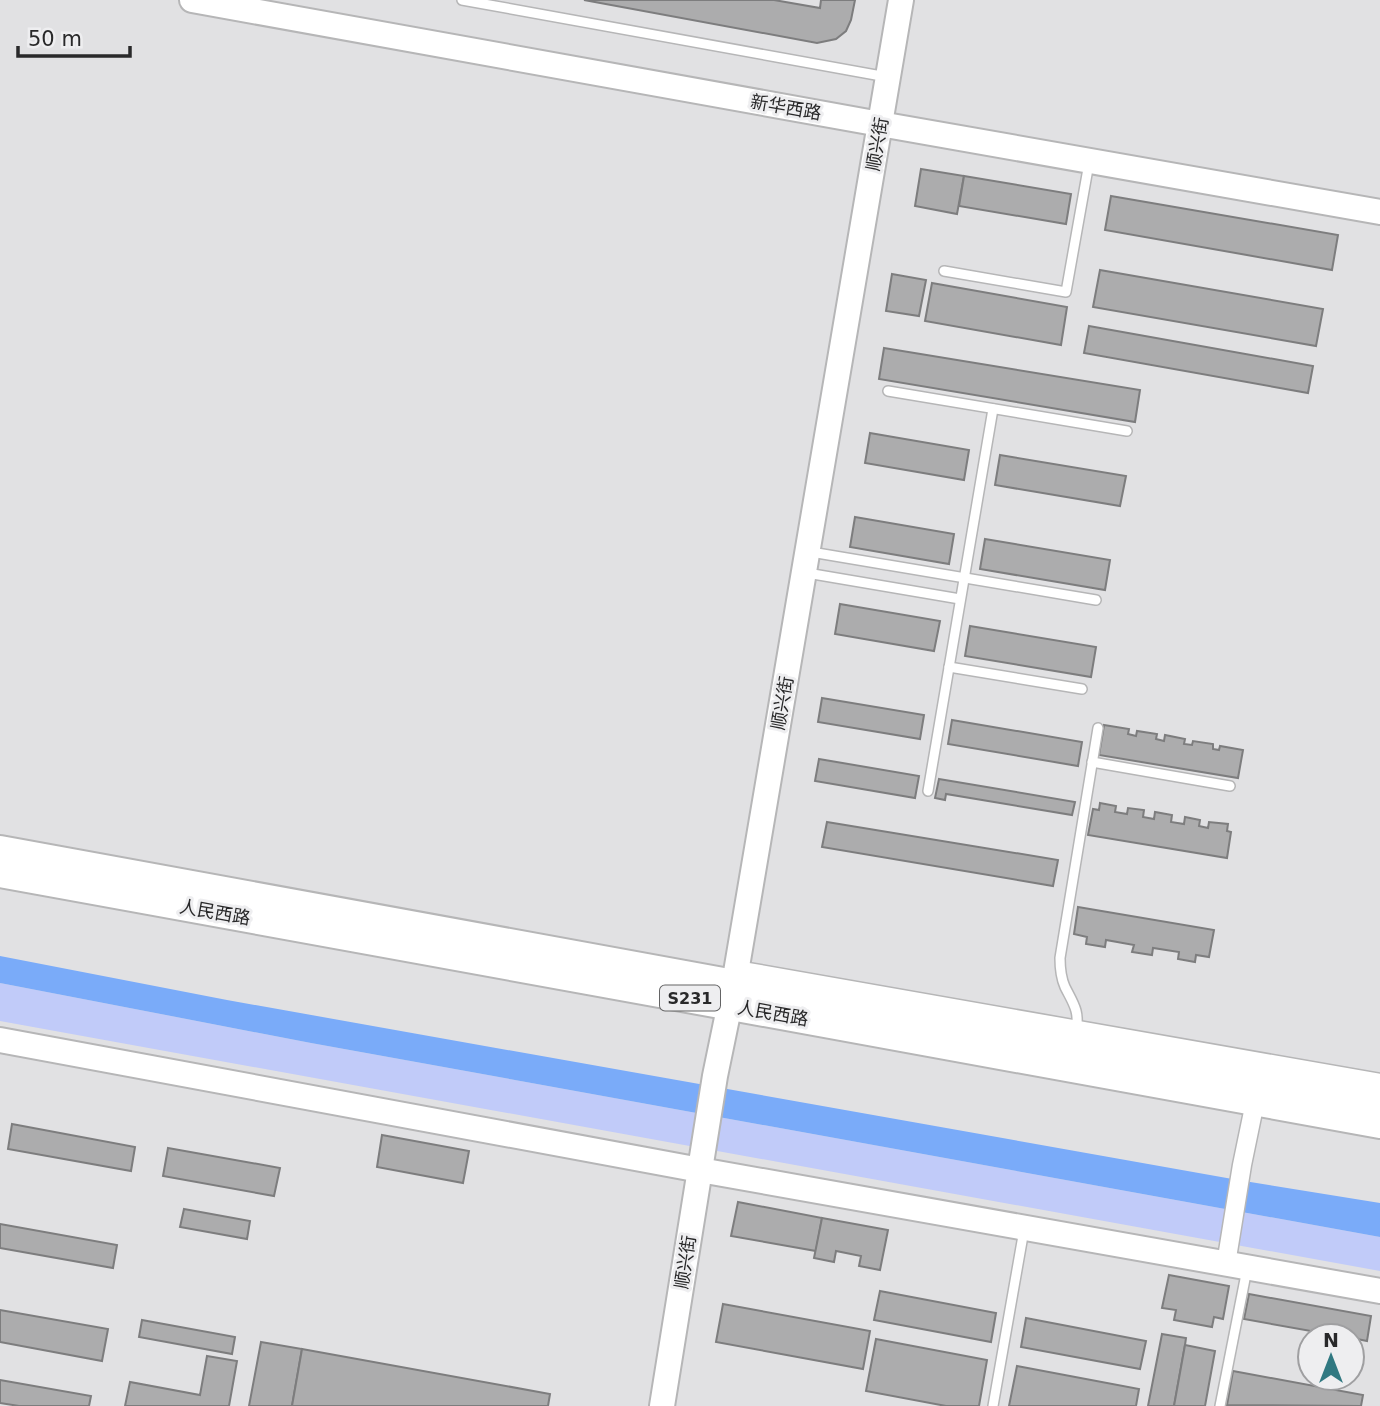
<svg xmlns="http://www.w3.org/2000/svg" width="1380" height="1406" font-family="'DejaVu Sans','Noto Sans SC',sans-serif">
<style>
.green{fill:#c1cbf9}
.water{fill:#7aabf9}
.building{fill:#acacad;stroke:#7d7d7e;stroke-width:2}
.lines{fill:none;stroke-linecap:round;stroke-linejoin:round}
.lane-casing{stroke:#b6b6b7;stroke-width:12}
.street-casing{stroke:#b6b6b7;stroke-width:21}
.secondary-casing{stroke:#b6b6b7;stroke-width:28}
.primary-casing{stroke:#b6b6b7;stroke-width:32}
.lane{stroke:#fff;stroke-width:9}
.street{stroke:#fff;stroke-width:18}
.secondary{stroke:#fff;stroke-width:24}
.primary{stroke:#fff;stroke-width:28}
.labels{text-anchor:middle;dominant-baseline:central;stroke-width:6;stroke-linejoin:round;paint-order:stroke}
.shield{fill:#eeeef0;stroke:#646465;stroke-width:2}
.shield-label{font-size:16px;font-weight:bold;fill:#29292a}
.street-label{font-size:18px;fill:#29292a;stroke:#eeeef0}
</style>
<rect width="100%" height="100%" fill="#e1e1e3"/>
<!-- green -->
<path class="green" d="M0,983L311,1043L1380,1237V1271L0,1021Z"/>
<!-- water -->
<path class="water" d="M0,956L227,1000L1238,1180L1380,1203V1237L311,1043L0,983Z"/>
<!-- building -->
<g class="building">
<path d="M584,0H774L820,8L821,0H855L851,20L846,31L836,39L817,43Z"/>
<path d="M921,169L964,176L957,214L915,206Z"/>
<path d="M964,176L1071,194L1066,224L959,206Z"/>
<path d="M1111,196L1338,235L1332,270L1105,230Z"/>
<path d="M1100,270L1323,309L1316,346L1093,307Z"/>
<path d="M892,274L926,280L919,316L886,311Z"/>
<path d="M932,283L1067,307L1061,345L925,321Z"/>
<path d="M1089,326L1313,366L1308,393L1084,353Z"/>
<path d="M884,348L1140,390L1135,422L879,379Z"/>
<path d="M870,433L969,450L964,480L865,463Z"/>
<path d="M1000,455L1126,476L1120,506L995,485Z"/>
<path d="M855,517L954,534L949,564L850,547Z"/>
<path d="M985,539L1110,560L1105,590L980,569Z"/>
<path d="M840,604L940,621L934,651L835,634Z"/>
<path d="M970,626L1096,647L1091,677L965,656Z"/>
<path d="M822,698L924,715L920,739L818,722Z"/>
<path d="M952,720L1082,742L1078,766L948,744Z"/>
<path d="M1104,725L1129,729L1128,734L1136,736L1137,731L1157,734L1156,739L1164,741L1165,735L1185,739L1184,744L1192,745L1193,741L1213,744V749L1219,750L1220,746L1243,750L1238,778L1099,755Z"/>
<path d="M819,759L919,776L915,798L815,781Z"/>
<path d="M939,779L1075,802L1072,815L946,794L945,800L935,798Z"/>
<path d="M1100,803L1116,806L1115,812L1127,814L1128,808L1144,810L1143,817L1154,819L1155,812L1172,815L1171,822L1184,824L1185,817L1200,820L1199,826L1208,828L1209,822L1228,824L1227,831L1231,832L1227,858L1088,835L1093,809L1099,810Z"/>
<path d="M827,822L1058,860L1053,886L822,847Z"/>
<path d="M1078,907L1214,930L1209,957L1196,955L1195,962L1178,959L1179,952L1153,948L1152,955L1132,952L1134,945L1106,940L1105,947L1086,944L1087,937L1074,934Z"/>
<path d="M12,1124L135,1147L131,1171L8,1149Z"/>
<path d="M382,1135L469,1151L463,1183L377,1167Z"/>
<path d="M168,1148L280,1168L274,1196L163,1176Z"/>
<path d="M738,1202L822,1218L816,1251L731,1236Z"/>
<path d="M184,1209L250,1221L247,1239L180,1227Z"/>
<path d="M822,1218L888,1230L880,1270L859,1266L861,1256L836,1251L834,1262L814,1258Z"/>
<path d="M0,1224L117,1245L113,1268L0,1248Z"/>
<path d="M1169,1275L1229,1286L1223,1319L1214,1317L1212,1327L1174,1320L1176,1310L1162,1308Z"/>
<path d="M880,1291L996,1313L991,1342L874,1320Z"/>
<path d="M1249,1294L1371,1316L1367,1341L1352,1338V1336H1339L1244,1319Z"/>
<path d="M723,1304L870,1331L863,1369L716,1342Z"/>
<path d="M0,1310L108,1329L102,1361L0,1342Z"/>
<path d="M1026,1318L1146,1341L1140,1369L1021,1347Z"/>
<path d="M142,1320L235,1337L232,1354L139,1337Z"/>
<path d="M1162,1334L1186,1338L1185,1345L1174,1406H1148Z"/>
<path d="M876,1339L987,1360L979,1406H946L866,1391Z"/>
<path d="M261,1342L302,1349L292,1406H249Z"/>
<path d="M1185,1345L1215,1351L1205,1406H1174Z"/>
<path d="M302,1349L550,1394L548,1406H292Z"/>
<path d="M207,1356L237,1361L229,1406H125L130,1382L200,1395Z"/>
<path d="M1017,1366L1139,1389L1136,1406H1009Z"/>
<path d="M1233,1371L1363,1395L1361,1406L1227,1405Z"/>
<path d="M0,1380L91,1396L89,1406H19L0,1403Z"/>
</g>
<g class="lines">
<defs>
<g id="lane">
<path d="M462,0L887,77"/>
<path d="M944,271L1066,292L1089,163"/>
<path d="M888,391L1127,431"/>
<path d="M811,552L1096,600"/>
<path d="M807,573L960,599"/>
<path d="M949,667L1082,689"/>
<path d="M1092,762L1230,786"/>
<path d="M928,791L993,409"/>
<path d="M1076,1031C1080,1011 1073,1003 1065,987C1061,978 1060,968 1060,958L1098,728"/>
<path d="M993,1406L1024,1230"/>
<path d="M1220,1406L1247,1269"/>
</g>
<g id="street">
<path d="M737,970L1380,1083"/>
<path d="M1226,1264L1242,1165L1255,1102"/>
</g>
<g id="secondary">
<path d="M192,0L880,124L1380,212"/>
<path d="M0,1040L700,1170L1380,1291"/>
<path d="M662,1406L715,1076L734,984L901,0"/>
</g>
<g id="primary">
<path d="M0,850L1380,1102"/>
<path d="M0,873L1380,1124"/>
</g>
</defs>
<!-- lane casing -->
<use href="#lane" class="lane-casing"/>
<!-- street casing -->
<use href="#street" class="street-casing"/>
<!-- secondary casing -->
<use href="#secondary" class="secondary-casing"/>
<!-- primary casing -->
<use href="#primary" class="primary-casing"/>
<!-- lane -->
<use href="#lane" class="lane"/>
<!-- street -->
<use href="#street" class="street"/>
<!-- secondary -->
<use href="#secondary" class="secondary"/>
<!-- primary -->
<use href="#primary" class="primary"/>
</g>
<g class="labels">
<!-- shield labels -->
<rect class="shield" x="660" y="985.5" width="60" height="25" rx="5"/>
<g class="shield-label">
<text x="690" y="998">S231</text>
</g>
<!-- street labels -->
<g class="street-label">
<text transform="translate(786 107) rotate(10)">新华西路</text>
<text transform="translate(877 144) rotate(-80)">顺兴街</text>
<text transform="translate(782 703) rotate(-80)">顺兴街</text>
<text transform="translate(215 912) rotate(10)">人民西路</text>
<text transform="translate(773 1013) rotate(10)">人民西路</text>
<text transform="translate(685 1262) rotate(-81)">顺兴街</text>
</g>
</g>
<!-- north arrow -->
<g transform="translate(1331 1357)"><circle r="33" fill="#eeeef0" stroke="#9f9fa1" stroke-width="2"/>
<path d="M0-5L12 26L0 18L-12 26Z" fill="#307881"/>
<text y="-10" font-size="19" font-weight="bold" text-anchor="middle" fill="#29292a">N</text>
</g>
<!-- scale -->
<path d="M18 46v10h112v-10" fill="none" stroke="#29292a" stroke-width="3.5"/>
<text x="28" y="46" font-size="21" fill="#29292a" stroke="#eeeef0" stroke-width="5" paint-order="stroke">50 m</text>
</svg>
